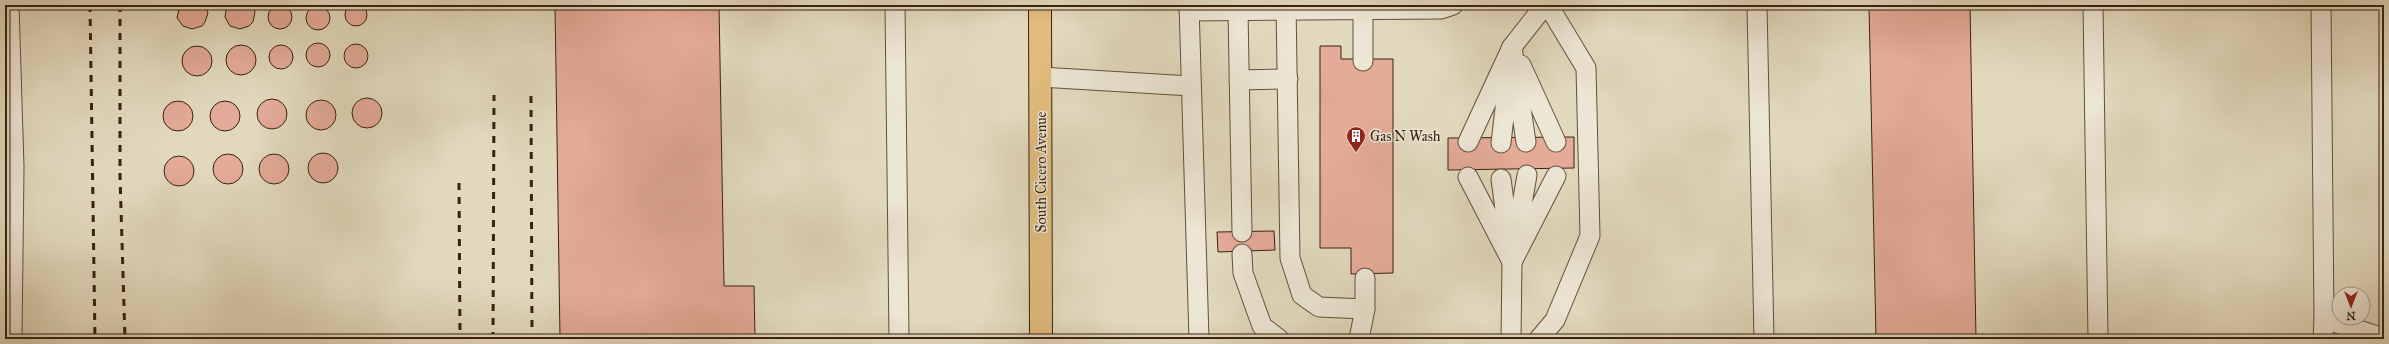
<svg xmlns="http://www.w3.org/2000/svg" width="2389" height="344" font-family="'IM FELL Great Primer',serif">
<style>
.building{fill:#e4ab98;stroke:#392111}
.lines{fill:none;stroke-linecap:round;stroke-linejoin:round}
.service-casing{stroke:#634f3c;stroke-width:21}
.primary-casing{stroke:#392111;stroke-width:24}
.service{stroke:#ece6d4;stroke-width:19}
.primary{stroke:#e1bc7e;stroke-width:22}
.rail{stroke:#392111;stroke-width:3;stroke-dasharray:7 7;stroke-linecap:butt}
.labels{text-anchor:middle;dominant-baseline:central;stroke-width:3;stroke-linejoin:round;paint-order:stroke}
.poi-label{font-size:14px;fill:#392111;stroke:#ece6d4;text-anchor:start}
.street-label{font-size:14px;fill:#392111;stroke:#ece6d4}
</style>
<rect width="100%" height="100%" fill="#e2d9bd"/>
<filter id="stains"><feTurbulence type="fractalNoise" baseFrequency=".005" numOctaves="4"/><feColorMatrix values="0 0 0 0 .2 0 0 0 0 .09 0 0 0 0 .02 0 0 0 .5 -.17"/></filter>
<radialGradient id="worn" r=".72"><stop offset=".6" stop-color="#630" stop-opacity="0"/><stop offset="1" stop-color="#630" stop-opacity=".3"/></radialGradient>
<!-- building -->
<g class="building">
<circle cx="356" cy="15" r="11"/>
<path d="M180,5H205L208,13L205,22L202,26L192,29L183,26L177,18Z"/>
<path d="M227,5H253L255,12L253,22L249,26L240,29L230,26L225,17Z"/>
<path d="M555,5H719L724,286H754L755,339H560Z"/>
<path d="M1869,5H1970L1976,339H1876Z"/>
<circle cx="280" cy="17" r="12"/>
<circle cx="318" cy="18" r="12"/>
<circle cx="318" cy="55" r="12"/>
<circle cx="356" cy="56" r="12"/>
<circle cx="241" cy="60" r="15"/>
<circle cx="281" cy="57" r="12"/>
<circle cx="197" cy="61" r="15"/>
<path d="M1320,46H1341V59H1393V273L1351,274V248H1320Z"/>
<circle cx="367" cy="113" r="15"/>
<circle cx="272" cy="114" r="15"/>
<circle cx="321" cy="115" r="15"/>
<circle cx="225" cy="116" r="15"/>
<circle cx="178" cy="116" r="15"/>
<path d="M1574,137V168L1448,170V138Z"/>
<circle cx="323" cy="168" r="15"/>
<circle cx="274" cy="169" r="15"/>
<circle cx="228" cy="169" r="15"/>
<circle cx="179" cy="171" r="15"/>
<path d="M1274,231L1275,250L1218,252L1217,232Z"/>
</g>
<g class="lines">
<defs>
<g id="service">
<path d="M9,5L14,167L12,339"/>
<path d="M895,5L899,339"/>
<path d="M1189,5L1199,339"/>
<path d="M1286,5L1290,258L1302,295L1319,307L1365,309"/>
<path d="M1757,5L1764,339"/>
<path d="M2093,5L2098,339"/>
<path d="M2321,5L2324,319L2384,338"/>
<path d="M1363,10V61"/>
<path d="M1189,11L1441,9L1453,5"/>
<path d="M1238,11L1242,232"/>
<path d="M1521,65L1556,142"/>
<path d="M1040,77L1191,86"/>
<path d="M1239,80L1288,79"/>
<path d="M1468,142L1512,47L1545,5"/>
<path d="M1501,143L1512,47L1526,142"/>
<path d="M1527,175L1512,262L1556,176"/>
<path d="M1468,177L1512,262L1501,179"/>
<path d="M1242,254L1243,273L1262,326L1279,339"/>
<path d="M1359,339L1365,309V278"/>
<path d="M1511,339L1512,262"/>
<path d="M1539,339L1555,320L1590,236L1586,68L1548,5"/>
<path d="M2323,339L2324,319"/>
</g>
<path id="primary" d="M1040,5L1041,339"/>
</defs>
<!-- service casing -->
<use href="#service" class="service-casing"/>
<!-- primary casing -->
<use href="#primary" class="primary-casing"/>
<!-- service -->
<use href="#service" class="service"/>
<!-- primary -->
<use href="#primary" class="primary"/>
<!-- rail -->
<g class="rail">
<path d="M90,5L95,339"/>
<path d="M120,5V176L125,339"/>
<path d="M531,96L532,339"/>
<path d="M459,183L460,339"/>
<path d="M493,339L494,95"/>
</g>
</g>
<!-- icons -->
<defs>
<symbol id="building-pin" viewBox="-11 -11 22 30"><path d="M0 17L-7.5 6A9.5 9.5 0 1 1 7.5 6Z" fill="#8f2418" stroke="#ece6d4"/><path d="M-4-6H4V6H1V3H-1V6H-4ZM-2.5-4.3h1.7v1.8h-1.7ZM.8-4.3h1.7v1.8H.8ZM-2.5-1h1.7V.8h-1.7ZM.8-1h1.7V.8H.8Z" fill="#fff"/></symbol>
</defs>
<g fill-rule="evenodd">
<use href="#building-pin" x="1345" y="125" width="22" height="30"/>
</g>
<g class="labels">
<!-- poi labels -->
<g class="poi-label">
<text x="1370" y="136">Gas N Wash</text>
</g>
<!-- street labels -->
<g class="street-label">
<text transform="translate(1041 172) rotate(-90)">South Cicero Avenue</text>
</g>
</g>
<!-- margin -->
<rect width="2389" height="344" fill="none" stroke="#e2d9bd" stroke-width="20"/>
<rect x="6" y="6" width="2377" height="332" fill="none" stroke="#392111" stroke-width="2"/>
<rect x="10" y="10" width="2369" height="324" fill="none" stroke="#392111"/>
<!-- north arrow -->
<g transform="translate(2351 306) rotate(180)"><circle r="19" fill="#ece6d4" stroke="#a49786"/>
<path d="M0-3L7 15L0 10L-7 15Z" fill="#8f2418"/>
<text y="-6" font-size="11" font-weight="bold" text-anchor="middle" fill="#392111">N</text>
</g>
<rect width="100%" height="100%" filter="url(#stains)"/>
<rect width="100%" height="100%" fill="url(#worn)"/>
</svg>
